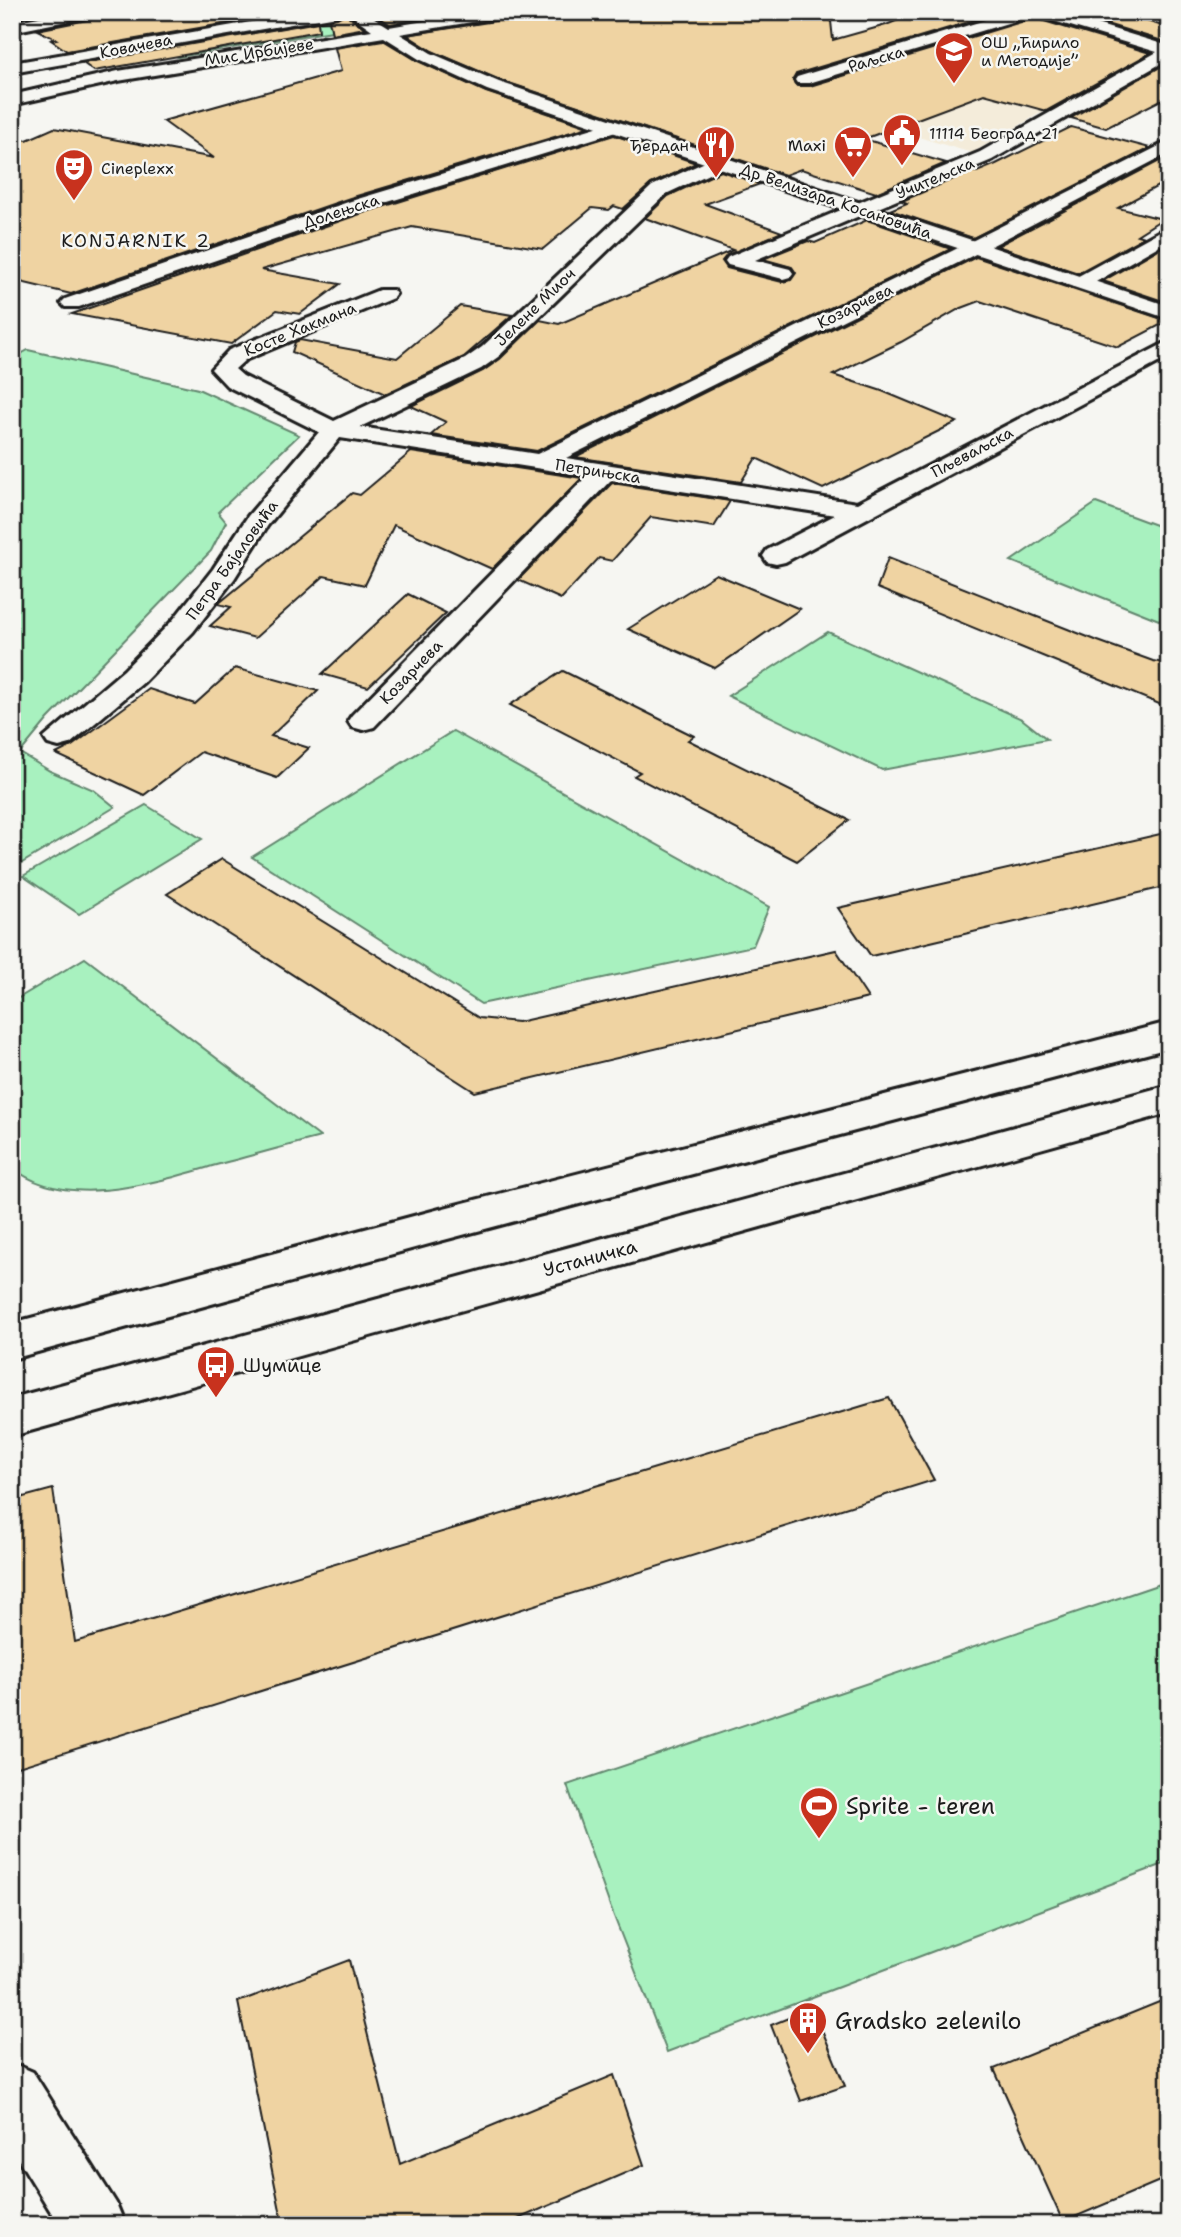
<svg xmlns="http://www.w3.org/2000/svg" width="1181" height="2237" font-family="'Shantell Sans',sans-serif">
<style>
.built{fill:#f4ecda}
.green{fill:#a8f1bf;stroke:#62866e;stroke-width:2}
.building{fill:#efd3a2;stroke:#1c1c1c;stroke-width:2}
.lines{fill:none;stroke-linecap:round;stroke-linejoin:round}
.minor-casing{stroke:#1c1c1c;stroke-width:6}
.tertiary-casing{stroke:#1c1c1c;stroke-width:6}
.secondary-casing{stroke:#1c1c1c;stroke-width:6}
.minor{fill:#f6f6f2;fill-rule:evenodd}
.tertiary{fill:#f6f6f2;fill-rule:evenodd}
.secondary{fill:#f6f6f2;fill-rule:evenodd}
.labels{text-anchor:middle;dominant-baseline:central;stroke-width:5;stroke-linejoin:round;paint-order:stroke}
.far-poi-label{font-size:16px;fill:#1c1c1c;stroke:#f6f6f2;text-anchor:start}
.far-street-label{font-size:16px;fill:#1c1c1c;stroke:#f6f6f2}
.far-neighbourhood-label{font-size:18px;letter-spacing:2px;fill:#1c1c1c;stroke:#f6f6f2}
.street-label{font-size:19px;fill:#1c1c1c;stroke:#f6f6f2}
.poi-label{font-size:19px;fill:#1c1c1c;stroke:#f6f6f2;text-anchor:start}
.near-poi-label{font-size:23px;fill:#1c1c1c;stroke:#f6f6f2;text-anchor:start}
</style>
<rect width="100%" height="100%" fill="#f6f6f2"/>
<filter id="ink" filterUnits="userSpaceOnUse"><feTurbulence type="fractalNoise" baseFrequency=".0143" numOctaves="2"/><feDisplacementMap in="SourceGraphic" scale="14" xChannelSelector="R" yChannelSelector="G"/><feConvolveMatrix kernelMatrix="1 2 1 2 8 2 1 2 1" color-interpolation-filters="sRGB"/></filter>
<g filter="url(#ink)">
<!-- built -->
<path class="built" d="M1032,19L1142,51L1138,56L972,153L767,92L796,83L812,86Z"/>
<!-- green -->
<g class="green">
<path d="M333,14L343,20L332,31L178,57L166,52L180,49L168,43L256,26L262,30L318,20L315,17Z"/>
<path d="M28,350L198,389L299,435L218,512L226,522L211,551L48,719L20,753L50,771L94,790L115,807L12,869V359Z"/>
<path d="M1096,503L1169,530V612L1159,620L1011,561Z"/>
<path d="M828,632L1022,719L1047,739L882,770L728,696Z"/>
<path d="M453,731L769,907L753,946L481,1004L252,857Z"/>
<path d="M146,805L202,839L79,914L23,876Z"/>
<path d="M85,958L320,1137C285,1146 250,1156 216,1165C157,1182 65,1212 12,1167V1002Z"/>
<path d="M1169,1581V1862L667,2052L610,1906L567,1785Z"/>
</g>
<!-- building -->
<g class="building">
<path d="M101,12H292L67,51L51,40L56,39L37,30L92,19Z"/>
<path d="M370,12H461L390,24Z"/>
<path d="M517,12H830L833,40L886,25L918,12H1002L796,74L793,81L797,86H810L1034,18L1150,53L1046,111L984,94L864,139L946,163L876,193L801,169L785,175L500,80L432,51L407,35L507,19Z"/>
<path d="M1067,12H1118L1169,28V43Z"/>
<path d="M345,14L365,28L332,34L329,20Z"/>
<path d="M318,22L319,31L94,71L83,63Z"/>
<path d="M383,40L418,61L486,92L588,127L350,198L71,294L12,280V137L27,140L54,128L214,158L163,121L341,71L335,48Z"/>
<path d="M1169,62V96L1106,128L1071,118Z"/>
<path d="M1071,127L1150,148L973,238L890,210L907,203L902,201L972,171L977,172L996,164Z"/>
<path d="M614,135L696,163L651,184L623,209L614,206L609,210L592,208L543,249L412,227L261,270L340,284L300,314L277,310L231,344L72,314L366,212Z"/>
<path d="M1169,156V180L1118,208L1162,219L1137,235L1144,237L1078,273L997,246Z"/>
<path d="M721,171L760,184L705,204L782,232L727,255L722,261L727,268L782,282L791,280L796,273L792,267L763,259L808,241L815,243L867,220L951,249L537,451L431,435L446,422L411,406L483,371L500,359L540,320L559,324L733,250L645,218L668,196Z"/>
<path d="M1169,243V303L1103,281Z"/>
<path d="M976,257L1168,321L1118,347L980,301L959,309L901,342L833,375L882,391L957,422L823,489L756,458L741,482L575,457Z"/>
<path d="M460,306L512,315L464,357L385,394L292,352L295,342L300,340L397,358Z"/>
<path d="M411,452L582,478L492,569L394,525L365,585L324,576L255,638L210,626L231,607L218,604L352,493L360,495Z"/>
<path d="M612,483L730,501L714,527L651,517L612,561L599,558L561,599L518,580Z"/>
<path d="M888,558L1098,641L1153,661L1169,664V708L877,588Z"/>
<path d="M716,574L800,609L715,668L628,629Z"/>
<path d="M408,594L446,613L368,687L322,674Z"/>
<path d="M235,668L318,691L271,736L309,748L277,778L201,752L144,795L56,754L72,746L149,689L195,704Z"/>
<path d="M563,671L694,736L688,740L849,820L797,861L634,776L640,772L510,705Z"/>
<path d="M1169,832V886L871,956L838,908Z"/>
<path d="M222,859L479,1018L518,1022L836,950L868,998L475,1092L167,894Z"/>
<path d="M889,1398L934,1480L12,1769V1500L53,1489L75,1642Z"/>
<path d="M349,1960L400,2164L614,2075L644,2165L504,2225H283L238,2002Z"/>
<path d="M1169,1998V2177L1063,2222L994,2069Z"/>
<path d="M813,2008L845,2086L801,2101L771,2025Z"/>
</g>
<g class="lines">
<defs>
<g id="minor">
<path d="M66,12H98L91,16L12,32V22Z"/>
<path d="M309,12H344L337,16L12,73V63Z"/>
<path d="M1012,12H1057L1169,46V59L992,160L755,260L790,269L793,273L790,277L783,279L728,265L725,261L728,257L980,152L1157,52L1034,15L809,83H797L795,80L797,77Z"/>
<path d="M613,122L619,123L622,127L619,131L365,209L79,307H65L61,303L65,299L351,201Z"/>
<path d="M1169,141V153L966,259L566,458L857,503L1169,341V357L785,562L776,564L767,562L763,556L767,550L835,515L611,480L374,727L363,730L352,727L348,721L352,715L587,476L340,438L268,525L234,579L193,632L144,682L70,744L59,747L48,744L44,738L124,670L173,620L213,569L248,516L319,432L227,386L211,369L229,350L379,290H393L396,294L393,298L245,360L235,369L243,376L334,421L465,359L482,347L652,186L714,158H726L729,162L726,166L666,194L498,357L481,369L360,427L537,454L952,251Z"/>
<path d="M1169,226V240L1087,287H1073L1070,283L1073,279Z"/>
</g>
<path id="tertiary" d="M347,12H365L389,27L478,12H514L507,16L400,34L431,53L499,82L1169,306V319L487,90L419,59L384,37L118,81L12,105V95L118,71L372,30Z"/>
<g id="secondary">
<path d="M1169,1022V1048L440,1241L12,1359V1323L440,1209Z"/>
<path d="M1169,1085V1113L12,1436V1398Z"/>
<path d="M12,2063L33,2072L116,2203L125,2225H59L12,2149Z"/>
</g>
</defs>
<!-- minor casing -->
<use href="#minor" class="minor-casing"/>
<!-- tertiary casing -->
<use href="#tertiary" class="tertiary-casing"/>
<!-- secondary casing -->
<use href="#secondary" class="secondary-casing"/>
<!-- minor -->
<use href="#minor" class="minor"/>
<!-- tertiary -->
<use href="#tertiary" class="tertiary"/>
<!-- secondary -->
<use href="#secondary" class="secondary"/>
</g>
</g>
<!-- icons -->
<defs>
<symbol id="school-pin" viewBox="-11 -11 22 30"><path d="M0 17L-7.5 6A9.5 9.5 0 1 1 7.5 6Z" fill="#c8321e" stroke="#f6f6f2"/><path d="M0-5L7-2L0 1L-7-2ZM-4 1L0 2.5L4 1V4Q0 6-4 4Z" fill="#fff"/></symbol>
<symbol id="civic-pin" viewBox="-11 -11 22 30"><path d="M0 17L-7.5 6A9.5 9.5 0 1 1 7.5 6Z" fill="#c8321e" stroke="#f6f6f2"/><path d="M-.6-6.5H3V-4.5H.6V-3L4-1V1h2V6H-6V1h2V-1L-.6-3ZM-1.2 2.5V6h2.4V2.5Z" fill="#fff"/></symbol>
<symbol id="restaurant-pin" viewBox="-11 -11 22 30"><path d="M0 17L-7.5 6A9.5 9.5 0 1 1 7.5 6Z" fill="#c8321e" stroke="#f6f6f2"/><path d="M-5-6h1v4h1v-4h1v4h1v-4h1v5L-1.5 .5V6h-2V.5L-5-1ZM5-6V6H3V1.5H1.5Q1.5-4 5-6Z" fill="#fff"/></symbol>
<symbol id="supermarket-pin" viewBox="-11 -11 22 30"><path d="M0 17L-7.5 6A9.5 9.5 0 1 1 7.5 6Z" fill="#c8321e" stroke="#f6f6f2"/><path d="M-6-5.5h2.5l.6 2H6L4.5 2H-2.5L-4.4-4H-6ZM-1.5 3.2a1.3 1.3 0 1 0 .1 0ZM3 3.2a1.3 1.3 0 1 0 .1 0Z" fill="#fff"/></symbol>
<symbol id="theatre-pin" viewBox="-11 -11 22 30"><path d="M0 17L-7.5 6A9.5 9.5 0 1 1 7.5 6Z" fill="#c8321e" stroke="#f6f6f2"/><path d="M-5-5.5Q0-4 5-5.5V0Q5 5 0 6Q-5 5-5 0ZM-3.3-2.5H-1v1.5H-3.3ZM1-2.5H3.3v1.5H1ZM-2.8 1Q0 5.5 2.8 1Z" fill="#fff"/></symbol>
<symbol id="bus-pin" viewBox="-11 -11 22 30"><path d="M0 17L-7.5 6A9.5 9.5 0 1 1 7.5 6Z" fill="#c8321e" stroke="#f6f6f2"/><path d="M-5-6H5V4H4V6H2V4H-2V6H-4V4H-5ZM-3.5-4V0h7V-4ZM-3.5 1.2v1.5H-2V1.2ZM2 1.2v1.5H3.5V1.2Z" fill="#fff"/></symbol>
<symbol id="stadium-pin" viewBox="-11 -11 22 30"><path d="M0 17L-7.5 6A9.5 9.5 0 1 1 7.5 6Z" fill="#c8321e" stroke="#f6f6f2"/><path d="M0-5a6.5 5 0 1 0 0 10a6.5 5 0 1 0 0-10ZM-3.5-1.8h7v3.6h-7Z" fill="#fff"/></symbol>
<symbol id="building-pin" viewBox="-11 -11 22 30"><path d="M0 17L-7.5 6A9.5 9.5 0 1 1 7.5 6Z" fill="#c8321e" stroke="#f6f6f2"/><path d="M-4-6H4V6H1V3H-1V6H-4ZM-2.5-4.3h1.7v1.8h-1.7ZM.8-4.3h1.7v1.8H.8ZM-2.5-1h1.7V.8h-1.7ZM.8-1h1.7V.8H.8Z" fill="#fff"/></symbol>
</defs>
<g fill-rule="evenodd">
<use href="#school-pin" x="932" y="29" width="44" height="60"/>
<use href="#civic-pin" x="880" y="111" width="44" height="60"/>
<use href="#restaurant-pin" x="694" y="123" width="44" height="60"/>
<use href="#supermarket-pin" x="831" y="123" width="44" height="60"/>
<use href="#theatre-pin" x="52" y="146" width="44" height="60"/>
<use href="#bus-pin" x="194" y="1343" width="44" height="60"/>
<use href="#stadium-pin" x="797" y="1784" width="44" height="60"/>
<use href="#building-pin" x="786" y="1999" width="44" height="60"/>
</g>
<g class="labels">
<!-- far-poi labels -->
<g class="far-poi-label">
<text x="981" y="42">ОШ „Ћирило<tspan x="981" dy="18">и Методије”</tspan></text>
<text x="929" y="133">11114 Београд 21</text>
<text x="689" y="145" text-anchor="end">Ђердан</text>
<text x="826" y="145" text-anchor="end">Maxi</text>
<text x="101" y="168">Cineplexx</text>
</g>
<!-- far-street labels -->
<g class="far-street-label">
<text transform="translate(136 46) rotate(-11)">Ковачева</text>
<text transform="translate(259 52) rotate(-9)">Мис Ирбијеве</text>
<text transform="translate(876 59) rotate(-16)">Раљска</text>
<text transform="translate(935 178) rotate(-23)">Учитељска</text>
<text transform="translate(836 201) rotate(19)">Др Велизара Косановића</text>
<text transform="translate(341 211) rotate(-18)">Долењска</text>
<text transform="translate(855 306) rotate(-26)">Козарчева</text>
<text transform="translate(535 307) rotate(-44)">Јелене Миоч</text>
<text transform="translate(300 329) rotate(-22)">Косте Хакмана</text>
<text transform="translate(972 452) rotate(-28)">Пљеваљска</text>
<text transform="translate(598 471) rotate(9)">Петрињска</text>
<text transform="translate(232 560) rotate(-54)">Петра Бајаловића</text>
<text transform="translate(411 672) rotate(-46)">Козарчева</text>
</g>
<!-- far-neighbourhood labels -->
<g class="far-neighbourhood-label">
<text x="136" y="241">KONJARNIK 2</text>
</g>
<!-- street labels -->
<g class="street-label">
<text transform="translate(590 1258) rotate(-15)">Устаничка</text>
</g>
<!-- poi labels -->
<g class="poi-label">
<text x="243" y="1365">Шумице</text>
</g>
<!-- near-poi labels -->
<g class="near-poi-label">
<text x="846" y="1806">Sprite - teren</text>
<text x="835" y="2021">Gradsko zelenilo</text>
</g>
</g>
<!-- margin -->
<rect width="1181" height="2237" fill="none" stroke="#f6f6f2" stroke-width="42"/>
<rect x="21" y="21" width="1139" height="2195" fill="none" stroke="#1c1c1c" stroke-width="2.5" filter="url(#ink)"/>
</svg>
